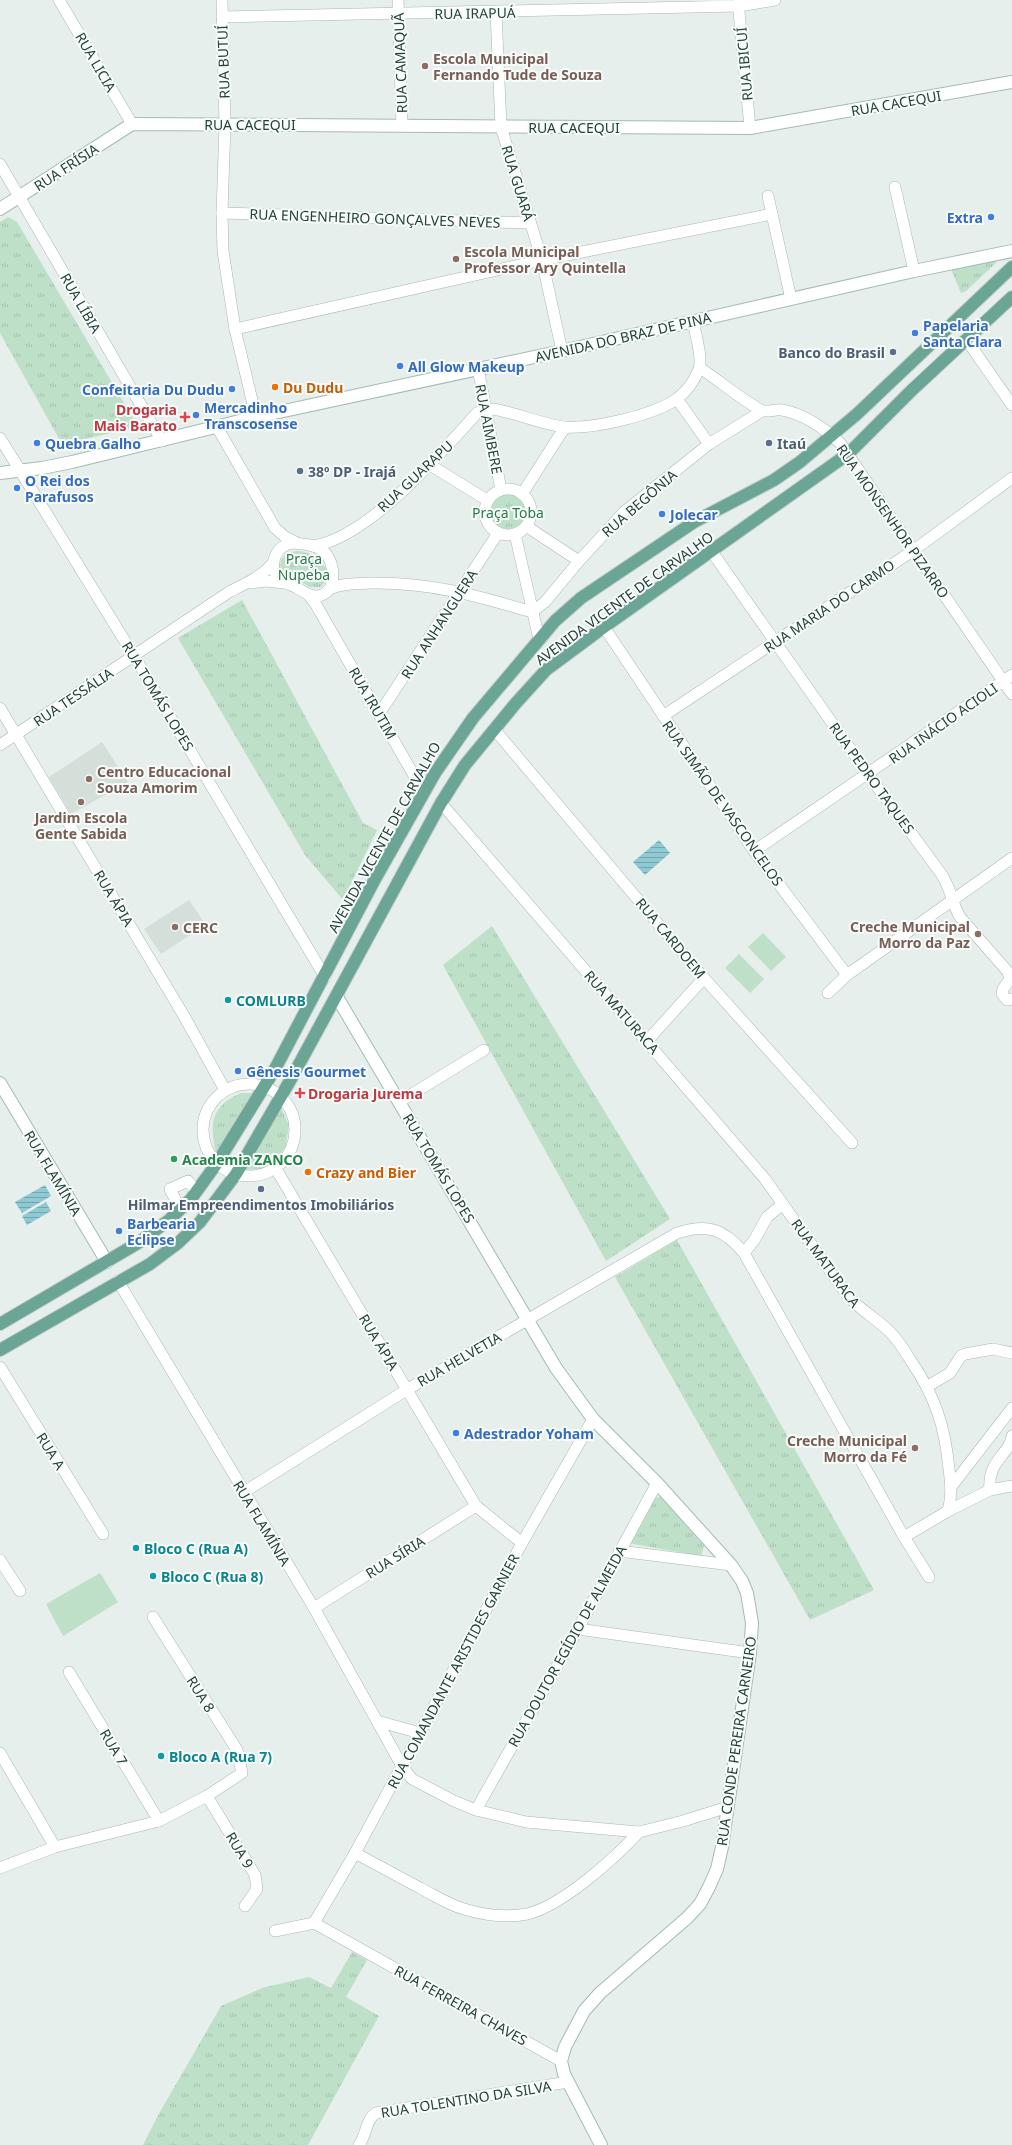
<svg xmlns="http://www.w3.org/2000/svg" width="1012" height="2145" font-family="'Noto Sans',sans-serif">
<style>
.built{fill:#d4dfda}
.grass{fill:url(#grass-tufts)}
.pitch{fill:#bfe0c8}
.water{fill:url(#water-rules)}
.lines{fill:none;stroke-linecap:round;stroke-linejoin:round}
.street-casing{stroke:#a8b8b2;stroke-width:12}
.secondary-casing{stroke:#a4bbb3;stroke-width:14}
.primary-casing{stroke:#c2cac8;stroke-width:14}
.street{stroke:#fff;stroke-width:11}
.secondary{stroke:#fff;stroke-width:12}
.primary{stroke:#6aa596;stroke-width:12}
.education-dot{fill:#8d6e63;stroke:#f7fbf9;stroke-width:1.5}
.shop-dot{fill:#3f7fe0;stroke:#f7fbf9;stroke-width:1.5}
.service-dot{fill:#5c6f8a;stroke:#f7fbf9;stroke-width:1.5}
.food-dot{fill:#e8710a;stroke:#f7fbf9;stroke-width:1.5}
.health-dot{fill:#e0444e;stroke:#f7fbf9;stroke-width:1.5}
.culture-dot{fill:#0f9aa8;stroke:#f7fbf9;stroke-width:1.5}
.leisure-dot{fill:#2e9e5b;stroke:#f7fbf9;stroke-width:1.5}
.labels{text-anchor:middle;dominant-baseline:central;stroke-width:4;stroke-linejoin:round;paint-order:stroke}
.street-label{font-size:14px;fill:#24423a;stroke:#f7fbf9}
.education-label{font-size:14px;font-weight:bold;fill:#785e54;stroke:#f7fbf9;text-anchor:start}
.shop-label{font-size:14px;font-weight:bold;fill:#366cbe;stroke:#f7fbf9;text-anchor:start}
.service-label{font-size:14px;font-weight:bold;fill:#4e5e75;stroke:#f7fbf9;text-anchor:start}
.food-label{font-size:14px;font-weight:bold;fill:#c56008;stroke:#f7fbf9;text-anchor:start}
.health-label{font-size:14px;font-weight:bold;fill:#be3a42;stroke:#f7fbf9;text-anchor:end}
.park-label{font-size:14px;fill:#2d7a4b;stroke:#f7fbf9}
.culture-label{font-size:14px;font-weight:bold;fill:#0d838f;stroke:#f7fbf9;text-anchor:start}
.leisure-label{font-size:14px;font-weight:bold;fill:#27864d;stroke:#f7fbf9;text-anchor:start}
</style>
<defs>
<pattern id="grass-tufts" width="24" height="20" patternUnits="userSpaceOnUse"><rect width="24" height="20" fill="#bfe0c8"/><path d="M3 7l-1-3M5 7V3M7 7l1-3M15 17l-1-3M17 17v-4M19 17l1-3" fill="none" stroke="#a4c1ad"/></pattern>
<pattern id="water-rules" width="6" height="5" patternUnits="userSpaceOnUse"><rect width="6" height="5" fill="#8ec9d4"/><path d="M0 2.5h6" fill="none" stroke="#74a5ad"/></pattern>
</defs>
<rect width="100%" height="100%" fill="#e6efeb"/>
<!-- built -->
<g class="built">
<path d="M102,742L128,782L71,814L49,777Z"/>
<path d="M189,900L206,925L161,954L144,929Z"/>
</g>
<!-- grass -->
<g class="grass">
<path d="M8,217L17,222L134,420L129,429L62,444L0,333V222Z"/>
<path d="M994,258L996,263L966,291L961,293L951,269Z"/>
<circle cx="508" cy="511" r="18"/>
<path d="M297,551C314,551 338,569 321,587H310L282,572C276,560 286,552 297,551Z"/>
<path d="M242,600L363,823L377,830L343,900L305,855L178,638Z"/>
<path d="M492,926L670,1219L606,1261L443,965Z"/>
<path d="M241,1093H258L216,1153C209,1124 211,1106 241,1093Z"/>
<path d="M281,1108L289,1125L286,1145L277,1160L259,1169L241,1170Z"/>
<path d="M677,1240L874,1590L810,1620L615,1277Z"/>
<path d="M661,1497L704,1546L701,1556L627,1543L650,1498Z"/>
<path d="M352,1952L367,1960L346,1997L379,2016L308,2145H143L156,2119L221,2006L262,1988L309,1977L331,1988Z"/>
</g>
<!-- pitch -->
<g class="pitch">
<path d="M763,933L786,957L771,971L748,947Z"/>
<path d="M739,954L764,979L750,993L725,968Z"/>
<path d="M100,1573L118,1602L63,1636L46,1604Z"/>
</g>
<!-- water -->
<g class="water">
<path d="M659,840L670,853L645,875L633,862Z"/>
<path d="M45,1185L51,1196L22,1213L15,1202Z"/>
<path d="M46,1202L51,1211L27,1225L22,1216Z"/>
</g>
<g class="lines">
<defs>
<g id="street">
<path d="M59,0L132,124"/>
<path d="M222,0L225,124L222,213L223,251L235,329L256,417"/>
<path d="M398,0L402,126"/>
<path d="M738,1L750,128"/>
<path d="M496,12L501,127L542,260L562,351"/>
<path d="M222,17L739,6L775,0"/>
<path d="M0,164L162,441"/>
<path d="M895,187L914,271"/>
<path d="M768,196L791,299"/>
<path d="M222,213L529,223"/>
<path d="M235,329L542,260L772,214"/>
<path d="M966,339L1012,405"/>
<path d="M478,368L501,490"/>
<path d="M700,368C720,381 739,398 761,410C766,413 775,409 782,410C804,414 824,428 840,443L1012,694"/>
<path d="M677,399L709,444"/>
<path d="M217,427L275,528L284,536L297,543"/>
<path d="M0,438L134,656L325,977"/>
<path d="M430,465L487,500"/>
<circle cx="508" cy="512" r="23"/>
<path d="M522,494L565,427"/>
<path d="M526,526L579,561"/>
<path d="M515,534L539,639"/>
<path d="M293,543C302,544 314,544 322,550C336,560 339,595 316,596C309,596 303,591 297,588C291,584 283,584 278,578C268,564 276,545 293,543Z"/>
<path d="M313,546C368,538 440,454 477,413C480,412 483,410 485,409C498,406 546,426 565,427C594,429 655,415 678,398C687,391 695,379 699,369C703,358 695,333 693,321"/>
<path d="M712,552L868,774L942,875C951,889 952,904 960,917L1008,972L1010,979L1003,989L1002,994L1007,1000L1012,999"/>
<path d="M250,583L266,581L284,583"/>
<path d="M328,590C341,583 355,584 370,583C429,582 475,595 532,612"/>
<path d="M308,594L315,603L424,793"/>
<path d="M532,612L545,602L579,561L624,512L709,444L762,411"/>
<path d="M604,627L754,851L847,975"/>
<path d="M0,708L184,1016L225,1090"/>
<path d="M379,714L498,533"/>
<path d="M663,716L914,550L1012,478"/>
<path d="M494,729L704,978L852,1143"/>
<path d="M0,745L229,592C245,584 263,576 274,562"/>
<path d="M441,803L765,1179L848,1296C860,1310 877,1319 890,1332C898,1340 905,1351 911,1361C935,1396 945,1426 949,1469C951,1484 952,1496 948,1511L904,1537"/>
<path d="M754,851L1012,675"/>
<path d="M828,993L847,975L1012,858"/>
<path d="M647,1041L704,978"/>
<circle cx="249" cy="1130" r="46"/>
<path d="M399,1102L484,1050"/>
<path d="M276,1169L476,1506L522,1543"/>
<path d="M175,1199L170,1189L188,1181L196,1191"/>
<path d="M744,1253L755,1239L767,1217L783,1204"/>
<path d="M118,1281L314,1608L402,1766L412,1779L454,1801L476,1810L526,1822L639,1832L683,1821L728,1807"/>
<path d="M0,1367L103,1534"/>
<path d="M928,1386L950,1373L961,1356L965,1354L993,1349L1012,1353"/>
<path d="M951,1487L1012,1408"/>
<path d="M990,1490C987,1460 1010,1455 1012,1436"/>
<path d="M244,1492L408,1389L677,1233C708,1223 724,1229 744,1253L904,1537L929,1577"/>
<path d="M948,1511L990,1490L1012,1486"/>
<path d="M619,1551L731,1565"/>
<path d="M0,1560L20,1591"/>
<path d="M314,1608L476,1506"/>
<path d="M578,1629L750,1653"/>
<path d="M69,1672L159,1821"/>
<path d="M377,1721L420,1733"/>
<path d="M0,1753L55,1847"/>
<path d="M207,1796L255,1875L257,1889L245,1906"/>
<path d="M476,1810L578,1629L657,1483"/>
<path d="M355,1853C377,1865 398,1876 420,1888C434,1895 449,1905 464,1909C484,1915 506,1918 527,1914C562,1906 615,1858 639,1832"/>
<path d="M0,1868L55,1847L159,1821L207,1796L242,1773L237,1750L153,1617"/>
<path d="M314,1923L355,1853L522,1543L593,1419"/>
<path d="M275,1931L314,1923L561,2061"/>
<path d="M359,2145C367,2135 365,2120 376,2113L568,2082"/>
</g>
<g id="secondary">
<path d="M0,209L132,124L750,128L1012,82"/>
<path d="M0,473L42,468L72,462L256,417L562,351L914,271L1012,251"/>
<path d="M337,997L556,1368L593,1419L657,1483L731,1565L742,1581L747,1593L752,1623L750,1653L722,1847L717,1869L709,1887L700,1904L687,1918L600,1993L584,2011L565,2047L561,2061L564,2074L601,2145"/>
<path d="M0,1083L107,1262"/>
</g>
<g id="primary">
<path d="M0,1324L138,1243L169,1220L191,1199L217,1163L275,1069L375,879L435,773L473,718L555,621L581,598L694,522L774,480L800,462L857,414L1012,267"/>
<path d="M0,1350L150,1264L178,1243L200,1222L236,1174L291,1079L441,803L465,765L516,703L546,670L604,627L848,454L911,391L1012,297"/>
</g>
</defs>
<!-- street casing -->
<use href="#street" class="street-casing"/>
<!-- secondary casing -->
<use href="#secondary" class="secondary-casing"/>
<!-- primary casing -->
<use href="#primary" class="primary-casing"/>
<!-- street -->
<use href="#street" class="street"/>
<!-- secondary -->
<use href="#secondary" class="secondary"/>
<!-- primary -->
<use href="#primary" class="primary"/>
</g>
<!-- markers -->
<g class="education-dot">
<circle cx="425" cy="66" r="4"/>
<circle cx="456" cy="259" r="4"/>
<circle cx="89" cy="779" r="4"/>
<circle cx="81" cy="802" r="4"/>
<circle cx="175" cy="927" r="4"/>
<circle cx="978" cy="934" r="4"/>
<circle cx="915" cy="1448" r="4"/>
</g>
<g class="shop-dot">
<circle cx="991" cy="217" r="4"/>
<circle cx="915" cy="333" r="4"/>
<circle cx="400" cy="366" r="4"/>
<circle cx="232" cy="389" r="4"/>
<circle cx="196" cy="415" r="4"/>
<circle cx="37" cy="443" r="4"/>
<circle cx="17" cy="488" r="4"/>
<circle cx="662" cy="514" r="4"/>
<circle cx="238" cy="1071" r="4"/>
<circle cx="119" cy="1231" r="4"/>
<circle cx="456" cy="1433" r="4"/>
</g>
<g class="service-dot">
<circle cx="893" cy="352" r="4"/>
<circle cx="769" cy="443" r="4"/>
<circle cx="300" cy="471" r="4"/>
<circle cx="261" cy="1189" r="4"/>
</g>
<g class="food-dot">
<circle cx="275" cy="387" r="4"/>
<circle cx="308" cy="1172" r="4"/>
</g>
<g class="health-dot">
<path d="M183 411h4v4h4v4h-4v4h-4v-4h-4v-4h4z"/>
<path d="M298 1087h4v4h4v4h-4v4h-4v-4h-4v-4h4z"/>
</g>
<g class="culture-dot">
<circle cx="228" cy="1000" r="4"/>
<circle cx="136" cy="1548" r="4"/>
<circle cx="153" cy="1576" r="4"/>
<circle cx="161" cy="1756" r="4"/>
</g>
<circle class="leisure-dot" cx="174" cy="1159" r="4"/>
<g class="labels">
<!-- street labels -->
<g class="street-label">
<text transform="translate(475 13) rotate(-1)">RUA IRAPUÁ</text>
<text transform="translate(96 62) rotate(60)">RUA LICIA</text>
<text transform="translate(223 62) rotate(-92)">RUA BUTUÍ</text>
<text transform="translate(400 63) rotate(-92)">RUA CAMAQUÃ</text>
<text transform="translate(744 64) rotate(-95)">RUA IBICUÍ</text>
<text transform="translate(896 103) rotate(-10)">RUA CACEQUI</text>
<text x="250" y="124">RUA CACEQUI</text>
<text x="574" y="127">RUA CACEQUI</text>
<text transform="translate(66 167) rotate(-33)">RUA FRÍSIA</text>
<text transform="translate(518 183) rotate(73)">RUA GUARÁ</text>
<text transform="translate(375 218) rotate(2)">RUA ENGENHEIRO GONÇALVES NEVES</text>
<text transform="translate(81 303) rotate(60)">RUA LÍBIA</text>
<text transform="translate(623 337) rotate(-13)">AVENIDA DO BRAZ DE PINA</text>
<text transform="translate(489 429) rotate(79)">RUA AIMBERE</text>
<text transform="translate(415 476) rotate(-43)">RUA GUARAPU</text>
<text transform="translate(639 503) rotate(-41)">RUA BEGÔNIA</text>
<text transform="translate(893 521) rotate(55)">RUA MONSENHOR PIZARRO</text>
<text transform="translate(624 598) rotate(-36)">AVENIDA VICENTE DE CARVALHO</text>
<text transform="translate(829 606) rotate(-34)">RUA MARIA DO CARMO</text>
<text transform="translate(439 624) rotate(-57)">RUA ANHANGUERA</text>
<text transform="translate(158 696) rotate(59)">RUA TOMÁS LOPES</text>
<text transform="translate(73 697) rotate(-34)">RUA TESSÁLIA</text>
<text transform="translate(373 703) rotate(60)">RUA IRUTIM</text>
<text transform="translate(943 723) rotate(-35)">RUA INÁCIO ACIOLI</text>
<text transform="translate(872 778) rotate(54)">RUA PEDRO TAQUES</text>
<text transform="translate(723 803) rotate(55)">RUA SIMÃO DE VASCONCELOS</text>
<text transform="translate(384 837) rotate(-61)">AVENIDA VICENTE DE CARVALHO</text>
<text transform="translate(114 898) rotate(59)">RUA ÁPIA</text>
<text transform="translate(671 938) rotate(50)">RUA CARDOEM</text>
<text transform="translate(622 1012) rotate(49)">RUA MATURACA</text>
<text transform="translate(439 1168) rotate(59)">RUA TOMÁS LOPES</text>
<text transform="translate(53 1173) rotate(59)">RUA FLAMÍNIA</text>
<text transform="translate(826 1263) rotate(54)">RUA MATURACA</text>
<text transform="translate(379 1342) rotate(59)">RUA ÁPIA</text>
<text transform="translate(459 1359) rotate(-30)">RUA HELVETIA</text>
<text transform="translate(51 1451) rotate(58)">RUA A</text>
<text transform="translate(262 1523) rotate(59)">RUA FLAMÍNIA</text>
<text transform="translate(395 1557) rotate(-32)">RUA SÍRIA</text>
<text transform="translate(567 1646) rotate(-61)">RUA DOUTOR EGÍDIO DE ALMEIDA</text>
<text transform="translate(453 1671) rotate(-62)">RUA COMANDANTE ARISTIDES GARNIER</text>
<text transform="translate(201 1694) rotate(58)">RUA 8</text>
<text transform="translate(736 1741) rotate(-82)">RUA CONDE PEREIRA CARNEIRO</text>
<text transform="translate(114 1747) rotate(59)">RUA 7</text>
<text transform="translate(240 1850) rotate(59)">RUA 9</text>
<text transform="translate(461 2005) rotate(29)">RUA FERREIRA CHAVES</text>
<text transform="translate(466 2099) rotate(-9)">RUA TOLENTINO DA SILVA</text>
</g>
<!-- education labels -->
<g class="education-label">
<text x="433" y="58">Escola Municipal<tspan x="433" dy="16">Fernando Tude de Souza</tspan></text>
<text x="464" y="251">Escola Municipal<tspan x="464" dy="16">Professor Ary Quintella</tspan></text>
<text x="97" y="771">Centro Educacional<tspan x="97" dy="16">Souza Amorim</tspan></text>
<text x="81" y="817" text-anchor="middle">Jardim Escola<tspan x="81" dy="16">Gente Sabida</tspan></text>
<text x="970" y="926" text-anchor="end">Creche Municipal<tspan x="970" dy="16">Morro da Paz</tspan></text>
<text x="183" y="927">CERC</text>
<text x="907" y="1440" text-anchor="end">Creche Municipal<tspan x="907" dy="16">Morro da Fé</tspan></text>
</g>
<!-- shop labels -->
<g class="shop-label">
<text x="983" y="217" text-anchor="end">Extra</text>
<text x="923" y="325">Papelaria<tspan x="923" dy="16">Santa Clara</tspan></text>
<text x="408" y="366">All Glow Makeup</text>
<text x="224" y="389" text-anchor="end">Confeitaria Du Dudu</text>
<text x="204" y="407">Mercadinho<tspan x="204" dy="16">Transcosense</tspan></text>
<text x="45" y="443">Quebra Galho</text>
<text x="25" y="480">O Rei dos<tspan x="25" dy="16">Parafusos</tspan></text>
<text x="670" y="514">Jolecar</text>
<text x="246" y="1071">Gênesis Gourmet</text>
<text x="127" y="1223">Barbearia<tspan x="127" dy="16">Eclipse</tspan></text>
<text x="464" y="1433">Adestrador Yoham</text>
</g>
<!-- service labels -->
<g class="service-label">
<text x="885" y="352" text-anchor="end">Banco do Brasil</text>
<text x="777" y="443">Itaú</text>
<text x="308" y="471">38º DP - Irajá</text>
<text x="261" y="1204" text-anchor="middle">Hilmar Empreendimentos Imobiliários</text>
</g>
<!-- food labels -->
<g class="food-label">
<text x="283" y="387">Du Dudu</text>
<text x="316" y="1172">Crazy and Bier</text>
</g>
<!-- health labels -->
<g class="health-label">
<text x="177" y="409">Drogaria<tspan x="177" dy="16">Mais Barato</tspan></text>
<text x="308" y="1093" text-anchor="start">Drogaria Jurema</text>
</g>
<!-- park labels -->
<g class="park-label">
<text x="508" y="512">Praça Toba</text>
<text x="304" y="558">Praça<tspan x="304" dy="16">Nupeba</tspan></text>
</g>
<!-- culture labels -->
<g class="culture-label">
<text x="236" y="1000">COMLURB</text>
<text x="144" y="1548">Bloco C (Rua A)</text>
<text x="161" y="1576">Bloco C (Rua 8)</text>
<text x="169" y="1756">Bloco A (Rua 7)</text>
</g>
<!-- leisure labels -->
<g class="leisure-label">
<text x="182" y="1159">Academia ZANCO</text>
</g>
</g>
</svg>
